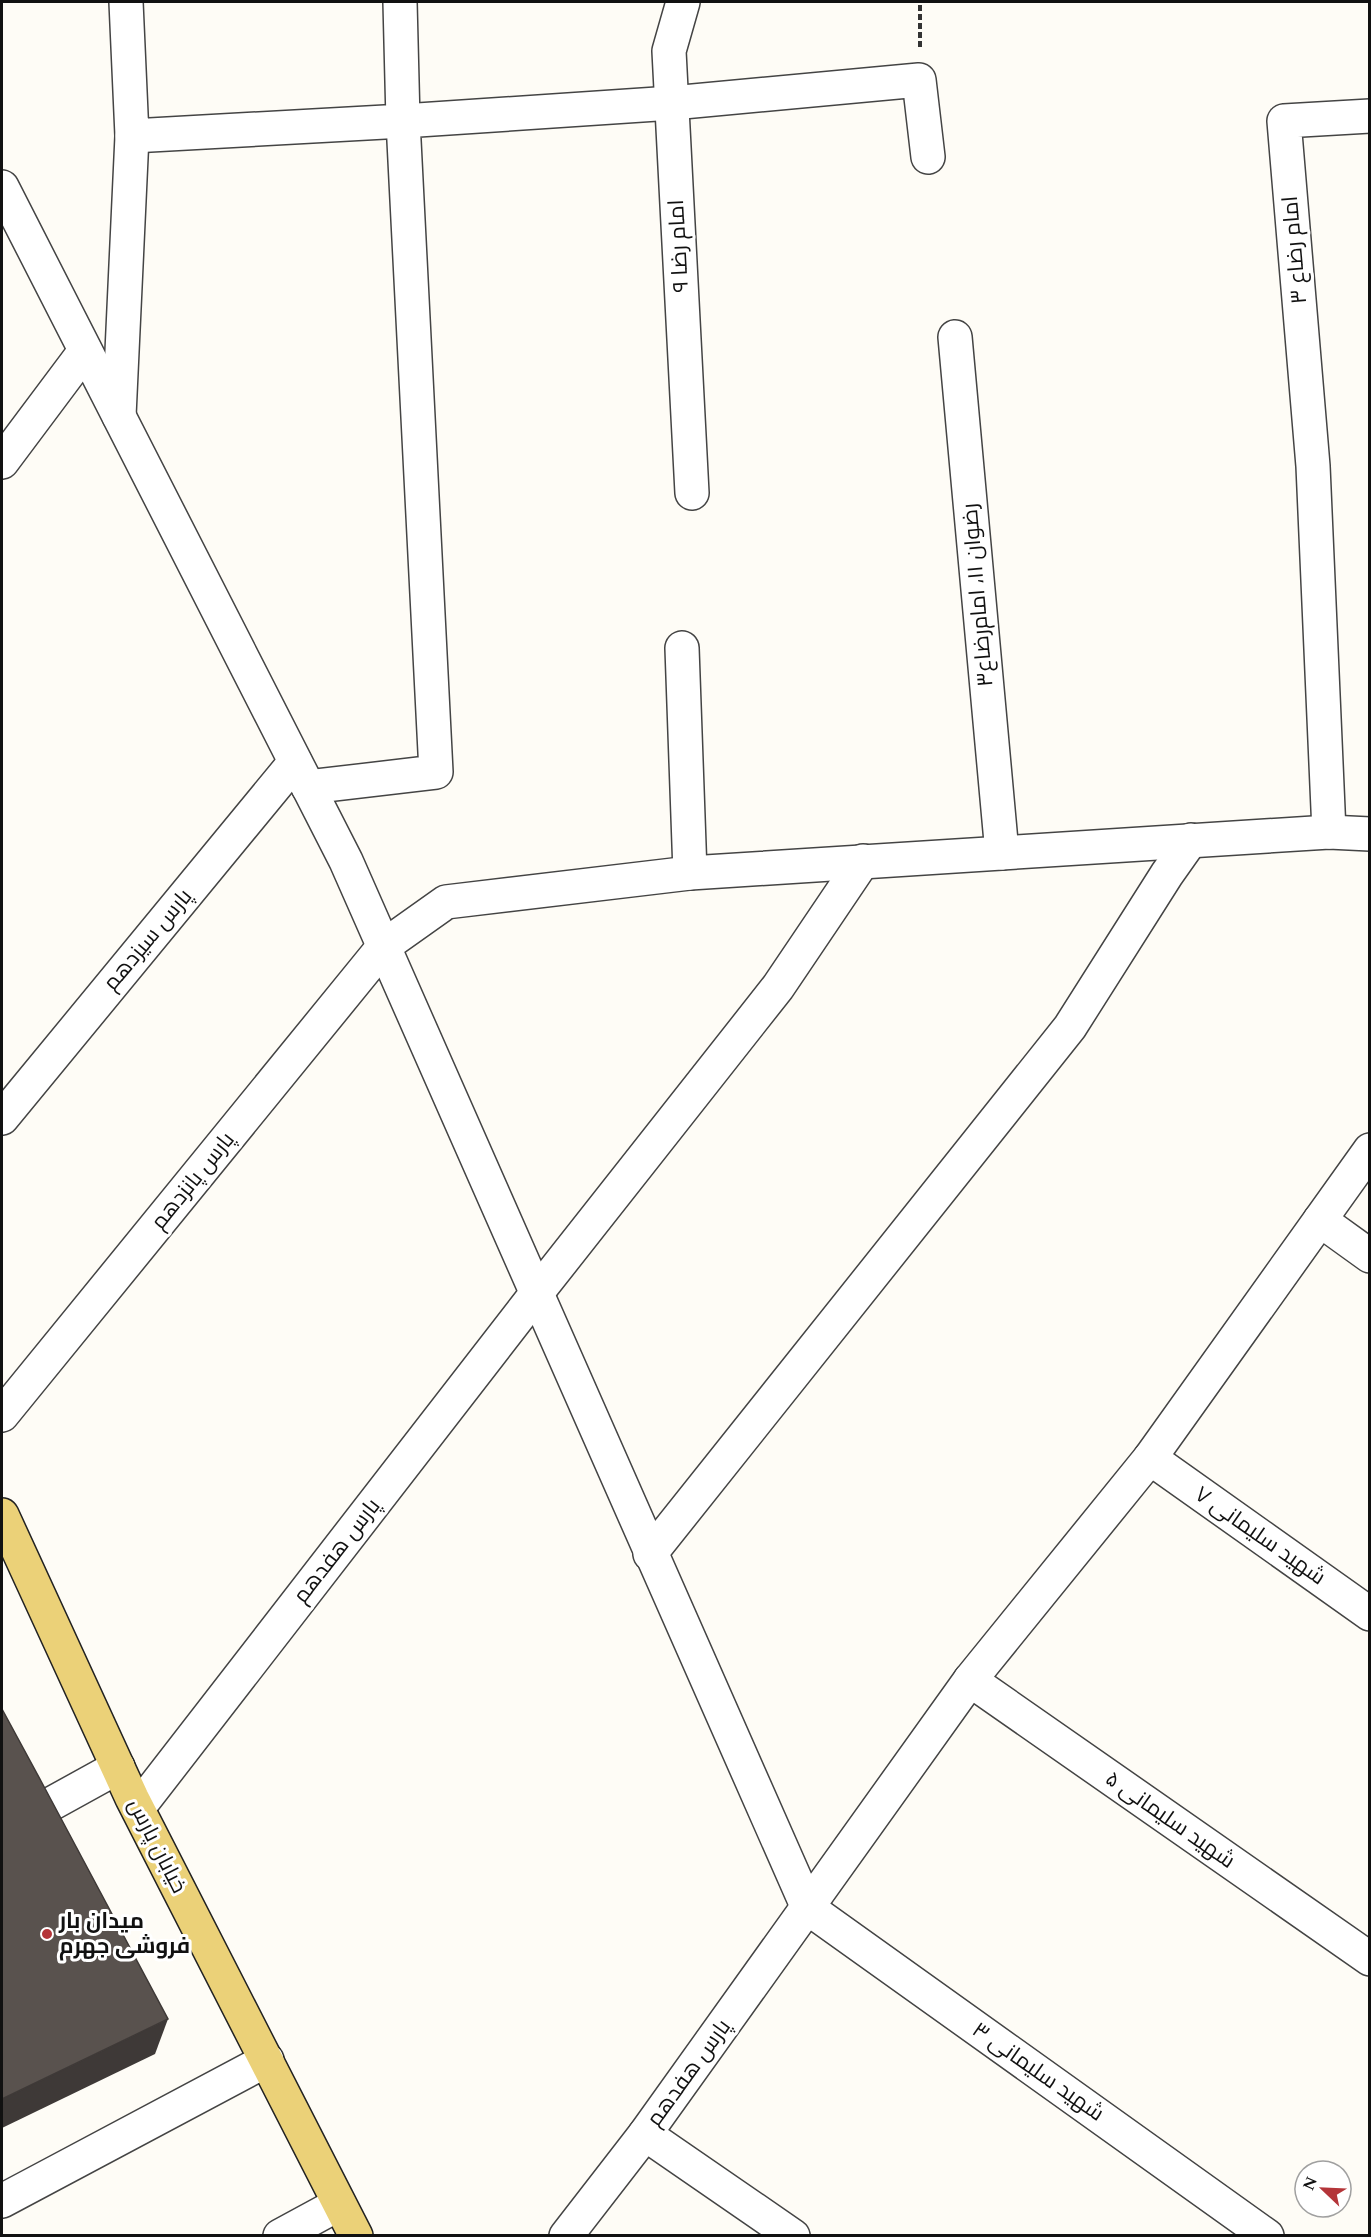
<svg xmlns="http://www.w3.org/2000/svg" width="1371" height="2237" font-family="Spectral,Cairo,serif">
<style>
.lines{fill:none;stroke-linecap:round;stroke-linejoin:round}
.minor-casing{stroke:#444;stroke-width:36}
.major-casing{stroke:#222;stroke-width:36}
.path{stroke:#333;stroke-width:4;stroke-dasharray:6 3;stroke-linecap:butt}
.minor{stroke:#fff;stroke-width:33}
.major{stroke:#ebd178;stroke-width:33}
.shaded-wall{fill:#3e3937}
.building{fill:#59524e;stroke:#3e3937;stroke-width:1.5}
.poi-dot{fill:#b43539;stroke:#fff;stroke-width:2}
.labels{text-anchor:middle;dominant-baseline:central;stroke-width:6;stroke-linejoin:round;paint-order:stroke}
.street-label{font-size:22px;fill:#111;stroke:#fff}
.poi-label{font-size:22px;font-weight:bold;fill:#111;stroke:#fff;text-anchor:start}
</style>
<rect width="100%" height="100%" fill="#fefcf6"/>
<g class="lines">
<defs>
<g id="minor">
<path d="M126,2L132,136L403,121L400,2"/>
<path d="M683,2L669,51L692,493"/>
<path d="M2,187L346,861L808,1908"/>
<path d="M955,337L1002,853"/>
<path d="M119,416L132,136"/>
<path d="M2,462L85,351"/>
<path d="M682,648L690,873"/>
<path d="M308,787L436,772L403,121L672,103L919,80L928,157"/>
<path d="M1329,832L1313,466L1284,121L1370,116"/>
<path d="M2,1118L295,762"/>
<path d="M1320,1220L1370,1256"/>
<path d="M2,1415L384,946L446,902L690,873L1329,832L1370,834"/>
<path d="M1150,1458L1370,1614"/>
<path d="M650,1554L1070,1027L1167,874L1191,840"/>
<path d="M970,1680L1370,1959"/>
<path d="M138,1808L536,1294L778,987L863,861"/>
<path d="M2,1831L118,1767"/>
<path d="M808,1908L1267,2236"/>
<path d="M645,2134L793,2236"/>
<path d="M2,2201L267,2060"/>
<path d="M280,2236L339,2204"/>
<path d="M566,2236L645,2134L970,1680L1150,1458L1370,1150"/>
</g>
<path id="major" d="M2,1515L132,1798L356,2236"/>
</defs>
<!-- minor casing -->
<use href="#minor" class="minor-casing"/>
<!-- major casing -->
<use href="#major" class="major-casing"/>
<!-- path -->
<path class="path" d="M920,47V2"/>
<!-- minor -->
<use href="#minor" class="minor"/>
<!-- major -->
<use href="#major" class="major"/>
</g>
<!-- shaded-wall -->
<path class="shaded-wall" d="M168,2019L155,2054L2,2128V2099Z"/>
<!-- building -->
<path class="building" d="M2,1709L41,1781L168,2019L2,2099Z"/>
<!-- markers -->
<circle class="poi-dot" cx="47" cy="1934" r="6"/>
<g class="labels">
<!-- street labels -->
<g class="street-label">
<text transform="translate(679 246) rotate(-93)">امام رضا ۹</text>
<text transform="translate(1295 250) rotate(-95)">امام رضا‌ع ۳</text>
<text transform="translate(978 595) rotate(-95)">رضوان ۱۱، امام‌رضا‌ع‌۳</text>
<text transform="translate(148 940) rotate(-50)">پارس‌ سیزدهم</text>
<text transform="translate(193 1181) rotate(-51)">پارس‌ پانزدهم</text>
<text transform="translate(1260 1536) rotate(35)">شهید سلیمانی ۷</text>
<text transform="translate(337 1551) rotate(-52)">پارس‌ هفدهم</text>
<text transform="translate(1170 1820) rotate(35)">شهید سلیمانی ۵</text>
<text transform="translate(157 1846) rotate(63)">خیابان پارس</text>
<text transform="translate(1038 2072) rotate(35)">شهید سلیمانی ۳</text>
<text transform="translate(689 2073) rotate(-54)">پارس‌ هفدهم</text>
</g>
<!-- poi labels -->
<g class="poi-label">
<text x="59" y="1921">میدان بار<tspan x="59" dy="25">فروشی جهرم</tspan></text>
</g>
</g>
<!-- border -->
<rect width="1371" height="2237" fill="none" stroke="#111111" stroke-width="6"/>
<!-- north arrow -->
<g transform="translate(1323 2189) rotate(293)"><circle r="28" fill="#ffffff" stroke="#a0a0a0" stroke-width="1.5"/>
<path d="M0-4.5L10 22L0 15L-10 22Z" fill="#b43539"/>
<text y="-9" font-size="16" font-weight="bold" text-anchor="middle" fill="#111111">N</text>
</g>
</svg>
